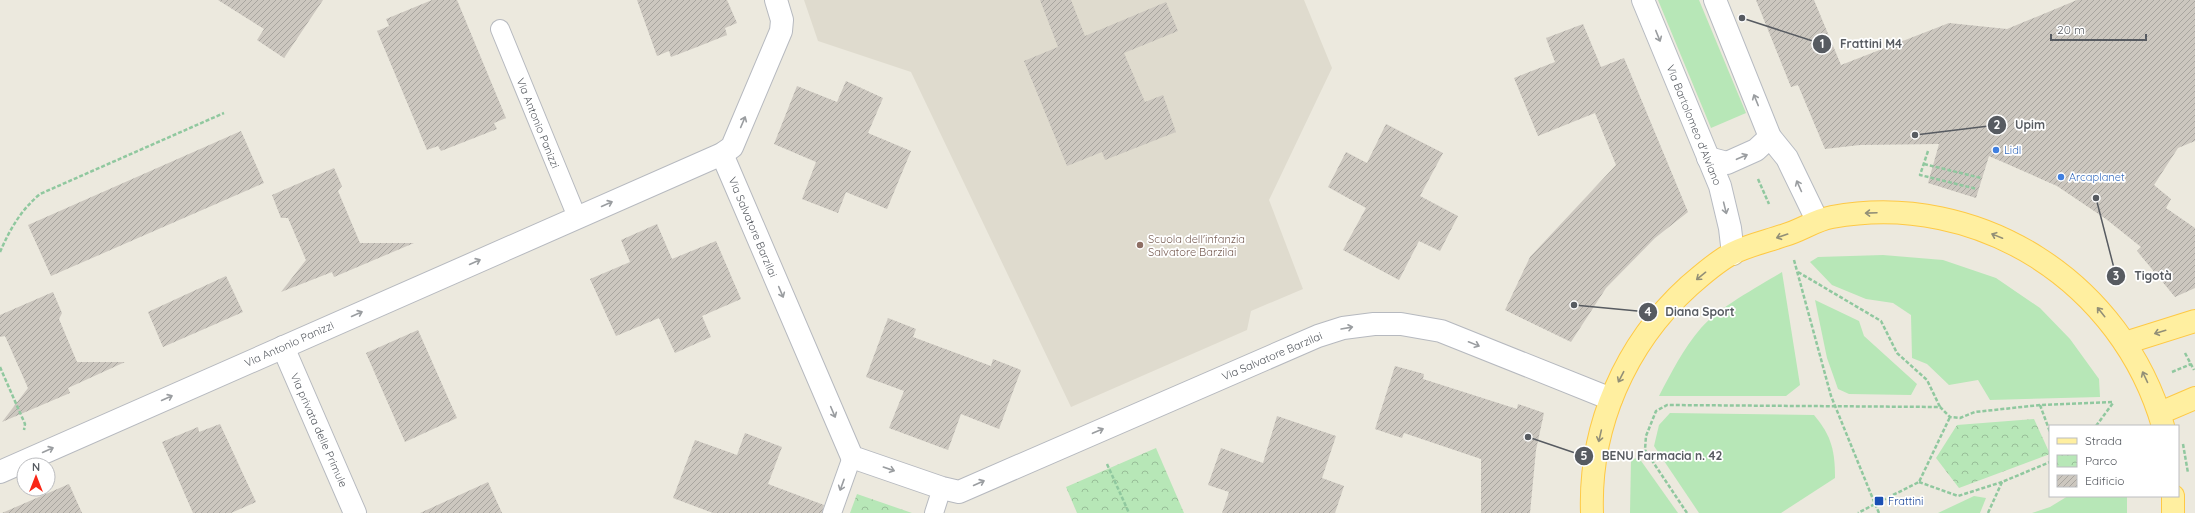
<svg xmlns="http://www.w3.org/2000/svg" width="2195" height="513" font-family="Quicksand,sans-serif">
<style>
.education{fill:#dfdbce}
.grass{fill:#b7e7b7}
.park{fill:url(#park-crowns)}
.building{fill:url(#building-hatch)}
.lines{fill:none;stroke-linecap:round;stroke-linejoin:round}
.service-casing{stroke:#b6b9bf;stroke-width:20}
.minor-casing{stroke:#b6b9bf;stroke-width:24}
.secondary-casing{stroke:#b7bbc2;stroke-width:24}
.primary-casing{stroke:#fec945;stroke-width:24}
.path{stroke:#90c89f;stroke-width:2.5;stroke-dasharray:4 2;stroke-linecap:butt}
.service{stroke:#fff;stroke-width:18}
.minor{stroke:#fff;stroke-width:22}
.secondary{stroke:#fff;stroke-width:22}
.primary{stroke:#ffefa0;stroke-width:22}
.oneway{stroke:#9a9da0}
.oneway2{stroke:#928f77}
.shop-dot{fill:#3f7fe0;stroke:#fff;stroke-width:1.5}
.education-dot{fill:#8d6e63;stroke:#fff;stroke-width:1.5}
.transit-dot{fill:#1a4fb4;stroke:#fff;stroke-width:1.5}
.labels{text-anchor:middle;dominant-baseline:central;stroke-width:3.5;stroke-linejoin:round;paint-order:stroke}
.street-label{font-size:11px;fill:#575b61;stroke:#fff}
.shop-label{font-size:11px;fill:#366cbe;stroke:#fff;text-anchor:start}
.education-label{font-size:11px;fill:#785e54;stroke:#fff;text-anchor:start}
.transit-label{font-size:11px;fill:#164399;stroke:#fff;text-anchor:start}
.leader{fill:none;stroke:#575b61;stroke-width:1.5}
.callout-dot{fill:#575b61;stroke:#fff;stroke-width:1.5}
.mark-label{font-size:12px;text-anchor:middle;font-weight:bold;fill:#fff}
.callout-label{font-size:12px;text-anchor:middle;font-weight:bold;fill:#575b61;stroke:#fff;stroke-width:3.5;stroke-linejoin:round;paint-order:stroke}
</style>
<defs>
<pattern id="park-crowns" width="20" height="18" patternUnits="userSpaceOnUse"><rect width="20" height="18" fill="#b7e7b7"/><path d="M2 6a3 3 0 1 1 6 0M12 15a3 3 0 1 1 6 0" fill="none" stroke="#98be98"/></pattern>
<pattern id="building-hatch" width="6" height="6" patternUnits="userSpaceOnUse"><rect width="6" height="6" fill="#ccc7bf"/><path d="M-1 1l2-2M0 6l6-6M5 7l2-2" fill="none" stroke="#a8a59f"/></pattern>
</defs>
<rect width="100%" height="100%" fill="#ece9de"/>
<!-- education -->
<path class="education" d="M804,0H1304L1332,68L1269,200L1303,289L1251,311L1247,330L1071,407L911,72L818,41Z"/>
<!-- grass -->
<g class="grass">
<path d="M1658,0H1699L1746,113L1711,128Z"/>
<path d="M1883,255L1943,260L1996,278L2040,308L2070,339L2099,379L2100,397L1990,400L1978,380L1949,385L1927,364L1912,358L1911,315L1893,303L1866,299L1832,285L1810,262L1818,257Z"/>
<path d="M1782,272L1800,385L1786,396H1659C1671,373 1683,349 1701,328C1718,308 1759,286 1782,272Z"/>
<path d="M1815,300L1859,321L1864,336L1917,384L1911,395L1849,394L1838,389L1827,358Z"/>
<path d="M1670,413L1814,415C1832,436 1835,452 1835,478L1781,513H1699L1654,446L1659,425Z"/>
<path d="M1639,458L1678,513H1630L1631,459Z"/>
<path d="M1974,496L1986,498L1980,513H1938Z"/>
<path d="M2068,496H2127V513H2032L2050,507Z"/>
</g>
<!-- park -->
<g class="park">
<path d="M2034,419L2050,454L1959,488L1936,458L1957,425Z"/>
<path d="M1156,448L1184,513H1077L1066,487Z"/>
<path d="M857,494L912,513H850Z"/>
</g>
<!-- building -->
<g class="building">
<path d="M218,0H323L284,58L257,40L264,29Z"/>
<path d="M432,0H457L506,118L494,123L497,129L441,151L438,146L427,150L377,31L389,26L386,19Z"/>
<path d="M637,0H727L737,23L725,28L727,35L697,47L671,57L669,51L657,56Z"/>
<path d="M1040,0H1071L1085,36L1166,2L1178,31L1124,53L1145,102L1163,95L1176,132L1105,160L1102,152L1067,166L1024,61L1058,47Z"/>
<path d="M1756,0H1814L1841,65L1949,23L2007,29L2077,0H2195V141L2178,148L2154,185L2171,199L2166,208L2195,228V288L2175,297L2137,251L2141,247L2106,219L2057,186L1989,156L1976,198L1928,183L1939,144L1860,145L1825,149L1798,85L1791,87Z"/>
<path d="M1583,24L1601,67L1624,58L1688,212L1655,238L1606,288L1571,342L1505,310L1530,257L1616,165L1595,113L1538,136L1514,78L1555,62L1546,38Z"/>
<path d="M846,81L883,98L868,133L911,151L887,209L846,192L838,213L802,199L816,162L774,144L797,86L837,102Z"/>
<path d="M1386,124L1443,153L1420,196L1458,216L1440,251L1419,241L1399,280L1343,250L1366,208L1328,187L1346,152L1367,163Z"/>
<path d="M241,131L264,183L51,276L28,225Z"/>
<path d="M334,168L342,186L338,191L360,243H414L334,277L332,272L281,292L306,260L288,218H281L272,195Z"/>
<path d="M657,224L672,259L716,241L741,299L702,316L711,337L675,353L659,318L616,336L590,279L630,262L621,240Z"/>
<path d="M226,276L243,312L163,347L148,312Z"/>
<path d="M53,292L62,313L59,319L77,362H125L68,388L70,393L2,422L28,388L5,336L0,337V315Z"/>
<path d="M888,318L916,329L913,337L991,366L993,359L1021,370L999,429L961,414L948,450L889,428L904,391L866,377Z"/>
<path d="M418,330L457,418L405,442L366,353Z"/>
<path d="M1395,366L1424,374L1423,379L1517,409L1518,404L1544,413L1536,450L1530,513H1481V459L1404,433L1402,438L1375,429Z"/>
<path d="M1277,416L1336,436L1322,478L1344,486L1335,513H1222L1229,492L1208,485L1221,448L1263,463Z"/>
<path d="M220,424L256,502L231,513H193L162,442L198,427L199,432Z"/>
<path d="M745,433L782,447L768,484L824,505L822,513H713L673,498L695,440L737,455Z"/>
<path d="M488,482L502,513H420Z"/>
<path d="M69,484L82,513H2Z"/>
</g>
<g class="lines">
<defs>
<g id="service">
<path d="M500,29L577,217"/>
<path d="M832,513L852,457"/>
<path d="M934,513L942,488"/>
</g>
<g id="minor">
<path d="M722,154L852,457L942,488L959,492L1318,336L1343,328L1374,324H1401L1441,331L1611,399"/>
<path d="M283,347L355,513"/>
<path d="M0,472L722,154L732,147L781,31L782,20L776,0"/>
</g>
<g id="secondary">
<path d="M1643,0L1720,186L1730,228L1733,254"/>
<path d="M1715,0L1770,137L1787,158L1817,220"/>
<path d="M1708,158L1727,163L1756,150L1770,137"/>
</g>
<g id="primary">
<path d="M2125,343L2195,321"/>
<path d="M2160,413L2195,398"/>
<path d="M2173,496V513"/>
<path d="M1592,513C1589,427 1625,344 1689,286C1702,275 1717,261 1733,253C1749,245 1768,241 1785,235C1802,230 1815,220 1832,217C1980,190 2122,283 2163,426"/>
</g>
</defs>
<!-- service casing -->
<use href="#service" class="service-casing"/>
<!-- minor casing -->
<use href="#minor" class="minor-casing"/>
<!-- secondary casing -->
<use href="#secondary" class="secondary-casing"/>
<!-- primary casing -->
<use href="#primary" class="primary-casing"/>
<!-- path -->
<g class="path">
<path d="M1928,151L1920,175L1977,189"/>
<path d="M1924,164L1981,178"/>
<path d="M1758,179L1769,204"/>
<path d="M0,252C10,229 21,210 40,194L224,113"/>
<path d="M1794,260L1831,396L1875,504L1858,513"/>
<path d="M1798,272L1881,321L1897,353L1927,380L1940,407"/>
<path d="M2185,353L2194,370"/>
<path d="M0,367L25,424L24,430"/>
<path d="M2172,372L2191,364"/>
<path d="M2040,405L2050,432"/>
<path d="M2096,426L2113,403"/>
<path d="M2183,444L2188,473"/>
<path d="M1107,464L1129,513"/>
<path d="M1919,482L1958,496L2002,482"/>
<path d="M1687,513L1645,450L1646,436L1656,411L1667,405L1940,407L1950,417L1960,418L1975,412L2040,405L2113,402"/>
<path d="M1879,513L1875,504L1919,482L1950,417"/>
<path d="M1988,513L2002,482L2050,462"/>
</g>
<!-- service -->
<use href="#service" class="service"/>
<!-- minor -->
<use href="#minor" class="minor"/>
<!-- secondary -->
<use href="#secondary" class="secondary"/>
<!-- primary -->
<use href="#primary" class="primary"/>
</g>
<!-- one-way arrows -->
<defs><path id="oneway-shaft" d="M-6 0H5M1.5-3L5.5 0L1.5 3" fill="none" stroke-width="1.6" stroke-linecap="round" stroke-linejoin="round"/></defs>
<g class="oneway">
<use href="#oneway-shaft" transform="translate(1658 36) rotate(68)"/>
<use href="#oneway-shaft" transform="translate(1756 100) rotate(-112)"/>
<use href="#oneway-shaft" transform="translate(743 122) rotate(-67)"/>
<use href="#oneway-shaft" transform="translate(1742 157) rotate(-23)"/>
<use href="#oneway-shaft" transform="translate(1799 186) rotate(-114)"/>
<use href="#oneway-shaft" transform="translate(607 204) rotate(-24)"/>
<use href="#oneway-shaft" transform="translate(1725 208) rotate(76)"/>
<use href="#oneway-shaft" transform="translate(475 262) rotate(-24)"/>
<use href="#oneway-shaft" transform="translate(781 292) rotate(67)"/>
<use href="#oneway-shaft" transform="translate(357 314) rotate(-24)"/>
<use href="#oneway-shaft" transform="translate(1347 328) rotate(-10)"/>
<use href="#oneway-shaft" transform="translate(1474 344) rotate(22)"/>
<use href="#oneway-shaft" transform="translate(167 398) rotate(-24)"/>
<use href="#oneway-shaft" transform="translate(833 412) rotate(67)"/>
<use href="#oneway-shaft" transform="translate(1098 431) rotate(-23)"/>
<use href="#oneway-shaft" transform="translate(48 450) rotate(-24)"/>
<use href="#oneway-shaft" transform="translate(889 469) rotate(19)"/>
<use href="#oneway-shaft" transform="translate(979 483) rotate(-24)"/>
<use href="#oneway-shaft" transform="translate(842 485) rotate(110)"/>
</g>
<g class="oneway2">
<use href="#oneway-shaft" transform="translate(1871 213) rotate(178)"/>
<use href="#oneway-shaft" transform="translate(1782 236) rotate(161)"/>
<use href="#oneway-shaft" transform="translate(1997 236) rotate(-158)"/>
<use href="#oneway-shaft" transform="translate(1701 276) rotate(141)"/>
<use href="#oneway-shaft" transform="translate(2101 312) rotate(-129)"/>
<use href="#oneway-shaft" transform="translate(2160 332) rotate(163)"/>
<use href="#oneway-shaft" transform="translate(1621 377) rotate(117)"/>
<use href="#oneway-shaft" transform="translate(2145 377) rotate(-115)"/>
<use href="#oneway-shaft" transform="translate(1600 436) rotate(103)"/>
</g>
<!-- markers -->
<g class="shop-dot">
<circle cx="1996" cy="150" r="4"/>
<circle cx="2061" cy="177" r="4"/>
</g>
<circle class="education-dot" cx="1140" cy="245" r="4"/>
<rect class="transit-dot" x="1874" y="496" width="10" height="10" rx="2"/>
<g class="labels">
<!-- street labels -->
<g class="street-label">
<text transform="translate(538 123) rotate(68)">Via Antonio Panizzi</text>
<text transform="translate(1694 125) rotate(68)">Via Bartolomeo d'Alviano</text>
<text transform="translate(753 227) rotate(67)">Via Salvatore Barzilai</text>
<text transform="translate(289 344) rotate(-24)">Via Antonio Panizzi</text>
<text transform="translate(1272 356) rotate(-23)">Via Salvatore Barzilai</text>
<text transform="translate(319 430) rotate(66)">Via privata delle Primule</text>
</g>
<!-- shop labels -->
<g class="shop-label">
<text x="2004" y="150">Lidl</text>
<text x="2069" y="177">Arcaplanet</text>
</g>
<!-- education labels -->
<g class="education-label">
<text x="1148" y="239">Scuola dell'infanzia<tspan x="1148" dy="13">Salvatore Barzilai</tspan></text>
</g>
<!-- transit labels -->
<g class="transit-label">
<text x="1888" y="501">Frattini</text>
</g>
</g>
<!-- callouts -->
<path class="leader" d="M1742 18L1822 44M1915 135L1997 125M2096 198L2116 276M1574 305L1648 312M1528 437L1584 456"/>
<g class="callout-dot">
<circle cx="1742" cy="18" r="4"/>
<circle cx="1915" cy="135" r="4"/>
<circle cx="2096" cy="198" r="4"/>
<circle cx="1574" cy="305" r="4"/>
<circle cx="1528" cy="437" r="4"/>
<circle cx="1822" cy="44" r="10"/>
<circle cx="1997" cy="125" r="10"/>
<circle cx="2116" cy="276" r="10"/>
<circle cx="1648" cy="312" r="10"/>
<circle cx="1584" cy="456" r="10"/>
</g>
<g class="mark-label">
<text x="1822" y="48">1</text>
<text x="1997" y="129">2</text>
<text x="2116" y="280">3</text>
<text x="1648" y="316">4</text>
<text x="1584" y="460">5</text>
</g>
<g class="callout-label">
<text x="1871" y="48">Frattini M4</text>
<text x="2030" y="129">Upim</text>
<text x="2153" y="280">Tigotà</text>
<text x="1700" y="316">Diana Sport</text>
<text x="1662" y="460">BENU Farmacia n. 42</text>
</g>
<!-- legend -->
<rect x="2049" y="425" width="130" height="72" fill="#ffffff" stroke="#bcbdc0"/>
<rect x="2057" y="438" width="20" height="6" fill="#ffefa0" stroke="#bcbdc0"/>
<text x="2085" y="445" font-size="12" fill="#575b61">Strada</text>
<rect x="2057" y="455" width="20" height="12" fill="url(#park-crowns)" stroke="#bcbdc0"/>
<text x="2085" y="465" font-size="12" fill="#575b61">Parco</text>
<rect x="2057" y="475" width="20" height="12" fill="url(#building-hatch)" stroke="#bcbdc0"/>
<text x="2085" y="485" font-size="12" fill="#575b61">Edificio</text>
<!-- north arrow -->
<g transform="translate(36 477)"><circle r="19" fill="#ffffff" stroke="#bcbdc0"/>
<path d="M0-3L7 15L0 10L-7 15Z" fill="#f92717"/>
<text y="-6" font-size="11" font-weight="bold" text-anchor="middle" fill="#575b61">N</text>
</g>
<!-- scale -->
<path d="M2051 34v6h95v-6" fill="none" stroke="#575b61" stroke-width="2"/>
<text x="2057" y="34" font-size="12" fill="#575b61" stroke="#ffffff" stroke-width="3" paint-order="stroke">20 m</text>
</svg>
